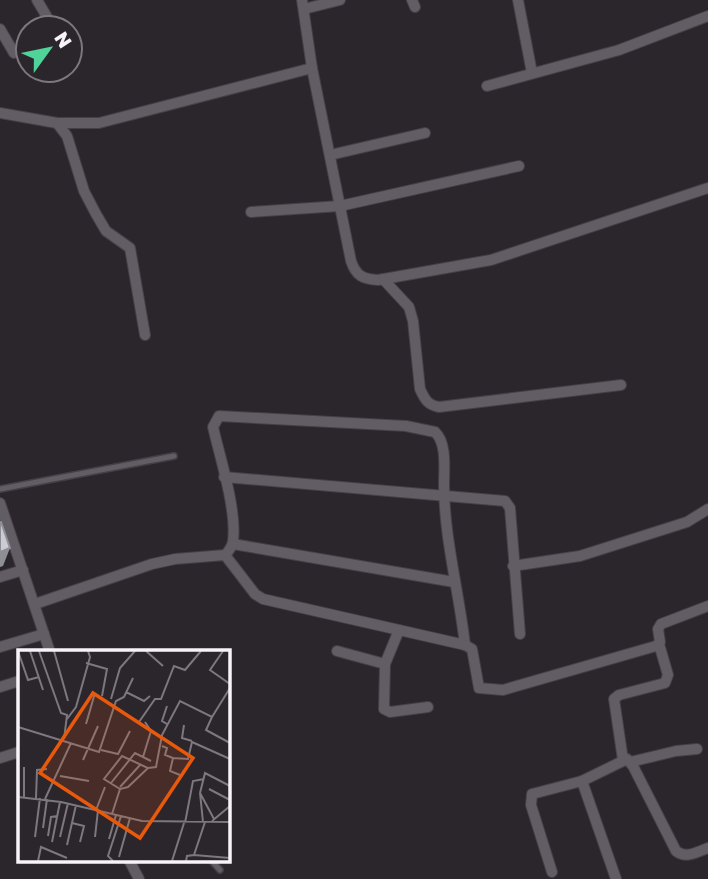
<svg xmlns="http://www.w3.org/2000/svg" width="708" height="879" font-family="'Golos Text',sans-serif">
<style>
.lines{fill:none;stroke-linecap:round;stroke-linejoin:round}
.lane-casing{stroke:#454046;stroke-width:8}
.street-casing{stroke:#454046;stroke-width:12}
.lane{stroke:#625c64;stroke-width:5}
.street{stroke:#625c64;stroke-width:10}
.shaded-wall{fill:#8e8e95}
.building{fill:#cbcbd5;stroke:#8e8e95;stroke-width:2}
.inset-road{fill:none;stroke:#7d777e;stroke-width:2}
.view{fill:#e8590c;fill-opacity:0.15;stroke:#e8590c;stroke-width:3.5}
.inset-edge{fill:none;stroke:#f7f3f8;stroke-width:3.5}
</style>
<rect width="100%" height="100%" fill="#2b252c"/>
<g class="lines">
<defs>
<g id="lane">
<path d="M0,489L174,456"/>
<path d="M211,860L220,870"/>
</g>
<g id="street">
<path d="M37,0L50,22"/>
<path d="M302,0L312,68L351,261C356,276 363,279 378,280L491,260L708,188"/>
<path d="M412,0L415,7"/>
<path d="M518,0L532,73"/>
<path d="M304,9L340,0"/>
<path d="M0,29L14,53"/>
<path d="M487,86L619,50L708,16"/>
<path d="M0,113L57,123H99L312,68"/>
<path d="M57,123L67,136L84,191L96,214L106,231L130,248L145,335"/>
<path d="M330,155L425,133"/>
<path d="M251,212L340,206L519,166"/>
<path d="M383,279L409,307L413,321L420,389C425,400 428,405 439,407L621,385"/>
<path d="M224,477L505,501L510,508L520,634"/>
<path d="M0,503L50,652"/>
<path d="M233,544L454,582"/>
<path d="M513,566L580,556L687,522L708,509"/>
<path d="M0,577L23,570"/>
<path d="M35,604L152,564L175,559L225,555L255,594L263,599L465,645C459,591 444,538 444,484C444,468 447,443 435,432L406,426L219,416L213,427C220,458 237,510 233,541C232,547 230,550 225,555"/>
<path d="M399,630L385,664L384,709L390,712L428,707"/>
<path d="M465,645L472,649L479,688L503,690L656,646L660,642L658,629L661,624L708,606"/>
<path d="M0,647L44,634"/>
<path d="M337,651L385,664"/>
<path d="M0,687L19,681"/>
<path d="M0,758L19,752"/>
<path d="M623,760L614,699L619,695L665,683L668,675L659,644"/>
<path d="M630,762L676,751L697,749"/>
<path d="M582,781L616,879"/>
<path d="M129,860L139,879"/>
<path d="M552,872L531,805L532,794L582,781L627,759L633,766L676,851C686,859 697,852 708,848"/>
</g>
</defs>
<!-- lane casing -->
<use href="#lane" class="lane-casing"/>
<!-- street casing -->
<use href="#street" class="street-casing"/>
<!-- lane -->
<use href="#lane" class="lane"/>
<!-- street -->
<use href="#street" class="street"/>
</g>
<!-- shaded-wall -->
<path class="shaded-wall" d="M10,548L3,566L0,567V552Z"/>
<!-- building -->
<path class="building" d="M0,522H1L10,548L0,552Z"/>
<!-- overview -->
<g transform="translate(18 650)">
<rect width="212" height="212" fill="#2b252c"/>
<path class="inset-road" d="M0,1L10,30L21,27M12,1L25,40M21,1L43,63L49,65L46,89M36,1L50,51M128,1L145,16M205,1L192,20L212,34M68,13L89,19L84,46M108,42L126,51L132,46M93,49L102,18L117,1M194,67L188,80L212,93M49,69L58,57L72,7L70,1M121,72L137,49H143L156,16L167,20L183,1M68,74L77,43M149,74L144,71L149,56M166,75L164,88L174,91M0,77L81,102L98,51L106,47L115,28M144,96L149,98L147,105L155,108M83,100L100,104L112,81M125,107L133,81L127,72M65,110L80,76M6,117V147M130,118L138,117L144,85L162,51L194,67L212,38M162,125L152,121L155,108L170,109L174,92L212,109M42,126L71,131M93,133L117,103L133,111M102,137L122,115M191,139L212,150M182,143L187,123L212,136M0,147L43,152L124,171L212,172M18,148L19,120L29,119M27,149L53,93M78,160L87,137M94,164L102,139L110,137L130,118L104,106L86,129L102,139M194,171L212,156M185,172L182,143L196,169M54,173L66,176L62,192M167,173L175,131L186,129M25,178L29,149M30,186L33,167L40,166M17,187L22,148M42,187L50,153M77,187L80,160M91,189L98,165M34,192L42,152M49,195L58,155M176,205L187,172M101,207L112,168M20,211L23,197L49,208M95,211L90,206L103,166M154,211L166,173M168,211L169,206L176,205L212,208"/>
<path class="view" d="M75,43L175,108L122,188L22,123Z"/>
<rect width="212" height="212" class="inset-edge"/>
</g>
<!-- north arrow -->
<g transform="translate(49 49) rotate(57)"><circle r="33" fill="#2b252c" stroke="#7d777e" stroke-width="2"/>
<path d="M0-5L12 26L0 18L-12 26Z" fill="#4fd399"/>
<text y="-10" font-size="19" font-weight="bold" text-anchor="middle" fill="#f7f3f8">N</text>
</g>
</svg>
